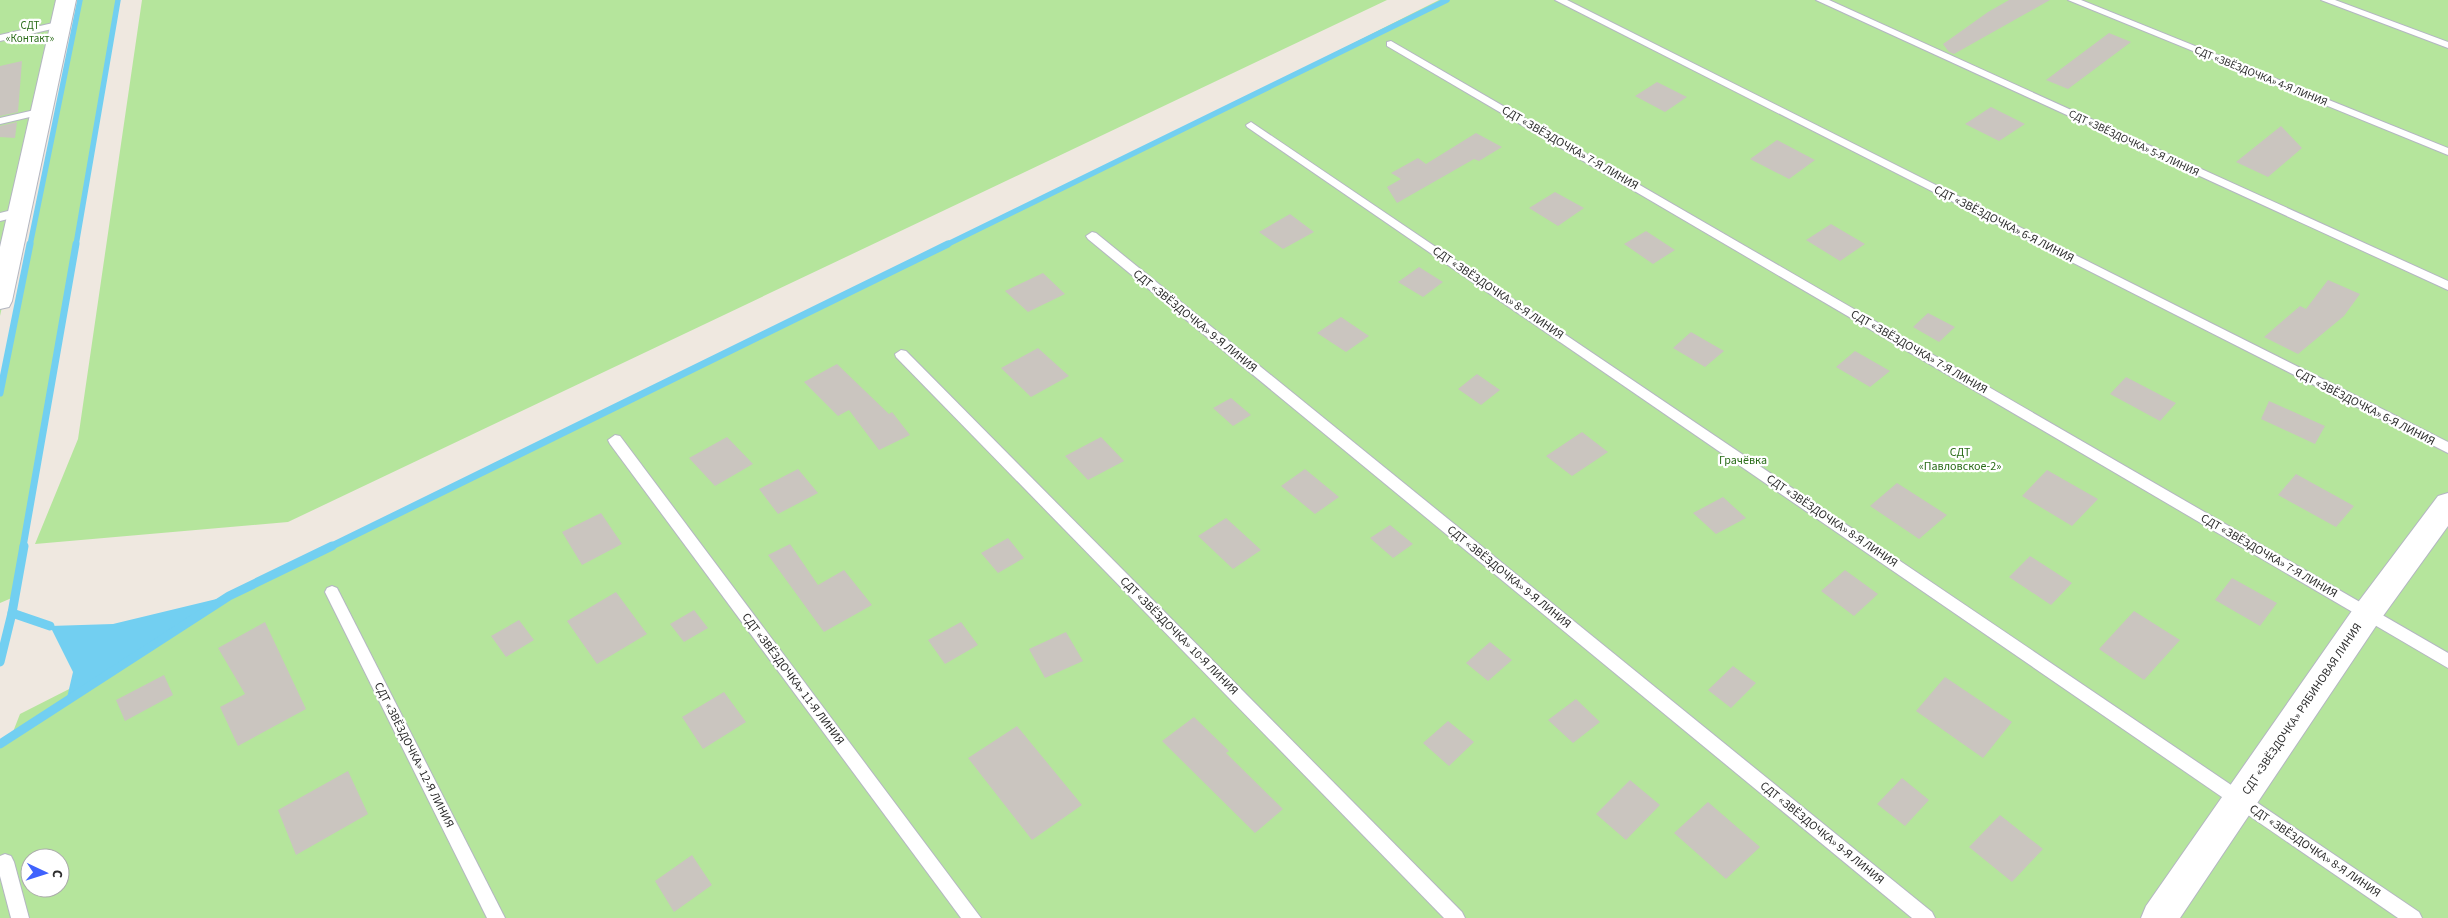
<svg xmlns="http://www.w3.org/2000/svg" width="2448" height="918" font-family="'Source Sans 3',sans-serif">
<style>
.green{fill:#b5e59c;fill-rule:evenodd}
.water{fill:#72cff1}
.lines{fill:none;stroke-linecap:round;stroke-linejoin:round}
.stream-far2{stroke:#72cff1;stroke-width:5.5}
.stream-far1{stroke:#72cff1;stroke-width:7}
.stream{stroke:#72cff1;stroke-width:9}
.building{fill:#cac5bf}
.lane-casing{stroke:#b3b6c1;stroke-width:2}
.street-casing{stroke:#b3b6c1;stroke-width:2}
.lane{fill:#fff;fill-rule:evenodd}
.street{fill:#fff;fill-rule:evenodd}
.labels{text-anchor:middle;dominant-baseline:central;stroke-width:4.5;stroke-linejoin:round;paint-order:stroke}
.far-park-label{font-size:11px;fill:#2b6d1a;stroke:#fff}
.far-street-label{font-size:11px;fill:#2d2d2d;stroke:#fff}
.street-label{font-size:12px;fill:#2d2d2d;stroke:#fff}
.park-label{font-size:12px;fill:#2b6d1a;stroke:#fff}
</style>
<rect width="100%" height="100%" fill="#efe8e0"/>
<!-- green -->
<g class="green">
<path d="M0,0H69L0,316Z"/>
<path d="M80,0H118L14,597L0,603V393Z"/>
<path d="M142,0H1387L288,522L35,544L78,439Z"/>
<path d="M1439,0H2448V918H0V744L11,737L20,714L144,651L229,596L1159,141ZM30,858H60V888H30Z"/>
</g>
<!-- water -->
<path class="water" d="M229,596L66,702L73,672L50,626L113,624Z"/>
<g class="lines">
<!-- stream-far2 -->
<g class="stream-far2">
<path d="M30,245L80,0"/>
<path d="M76,245L118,0"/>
<path d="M946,245L1447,0"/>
</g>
<!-- stream-far1 -->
<g class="stream-far1">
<path d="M0,393L30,244"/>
<path d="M23,547L76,244"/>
<path d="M330,547L948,244"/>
</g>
<!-- stream -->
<g class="stream">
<path d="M12,613L50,626"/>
<path d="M0,662L12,613L24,546"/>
<path d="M0,744L229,596L332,546"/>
</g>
</g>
<!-- building -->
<g class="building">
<path d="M2009,0H2050L1954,54L1949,52L1943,44L1988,12Z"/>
<path d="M2109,33L2131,42L2068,89L2046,80Z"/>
<path d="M22,61L18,112L0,116V66Z"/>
<path d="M1657,82L1687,97L1665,112L1635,96Z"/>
<path d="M1991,107L2025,124L1999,141L1965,124Z"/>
<path d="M17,122L15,138L0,137V126Z"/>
<path d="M2281,126L2302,148L2268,177L2236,162Z"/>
<path d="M1476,133L1502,147L1479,161L1474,159L1397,203L1387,187L1401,179L1391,173L1418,158L1426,164Z"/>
<path d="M1777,140L1815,160L1789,179L1750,159Z"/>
<path d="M1555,192L1584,208L1558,226L1529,208Z"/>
<path d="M1290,214L1314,232L1283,249L1259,232Z"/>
<path d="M1831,224L1865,244L1840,261L1806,240Z"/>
<path d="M1646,231L1675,250L1653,264L1624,244Z"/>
<path d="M1419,267L1443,282L1423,297L1398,282Z"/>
<path d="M1043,273L1065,294L1028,312L1005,291Z"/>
<path d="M2328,280L2360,294L2344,316L2298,354L2264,337L2300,306L2306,309Z"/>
<path d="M1928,313L1955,327L1939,342L1913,327Z"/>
<path d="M1341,317L1369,336L1346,352L1317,333Z"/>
<path d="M1691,332L1724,351L1705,367L1673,348Z"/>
<path d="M1038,348L1069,376L1031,397L1001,368Z"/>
<path d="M1855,351L1890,371L1870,387L1836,367Z"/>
<path d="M837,364L889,414L892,412L910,435L879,450L849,410L838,416L804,382Z"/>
<path d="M1477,374L1500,390L1481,405L1458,389Z"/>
<path d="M2126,377L2176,403L2160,421L2110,394Z"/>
<path d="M1231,398L1251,415L1233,426L1213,408Z"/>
<path d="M2269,401L2325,426L2315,444L2261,419Z"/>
<path d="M1582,432L1608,452L1572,476L1546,456Z"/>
<path d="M727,437L753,464L715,486L689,458Z"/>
<path d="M1101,437L1124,461L1088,480L1065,456Z"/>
<path d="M798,469L818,493L778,514L759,489Z"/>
<path d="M1305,469L1339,497L1315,514L1281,486Z"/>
<path d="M2047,470L2098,499L2072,526L2022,496Z"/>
<path d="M2296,474L2354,506L2336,527L2278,495Z"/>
<path d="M1897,483L1947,515L1919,539L1870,506Z"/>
<path d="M1723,497L1746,518L1716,534L1693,513Z"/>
<path d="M601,513L622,544L582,565L562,532Z"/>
<path d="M1226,518L1261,550L1233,569L1198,536Z"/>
<path d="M1390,525L1413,544L1393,558L1370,538Z"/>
<path d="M1008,538L1024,558L998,573L981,553Z"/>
<path d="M790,544L818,585L844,570L872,605L824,632L768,555Z"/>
<path d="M2030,556L2072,583L2051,605L2009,577Z"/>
<path d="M1845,570L1878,594L1854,616L1821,591Z"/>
<path d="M2232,578L2277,603L2260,626L2215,600Z"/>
<path d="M616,592L647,634L597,664L567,621Z"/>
<path d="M694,610L708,628L684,642L670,624Z"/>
<path d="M2134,611L2180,640L2144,680L2099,649Z"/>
<path d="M519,620L534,640L506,657L491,636Z"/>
<path d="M265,622L306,709L238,746L220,707L245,694L218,648Z"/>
<path d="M961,622L978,645L945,664L928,640Z"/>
<path d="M1066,632L1083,661L1045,678L1029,649Z"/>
<path d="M1490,642L1512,660L1488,681L1466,663Z"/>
<path d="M1733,666L1756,683L1731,708L1708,690Z"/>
<path d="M164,675L173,695L125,721L116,700Z"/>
<path d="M1945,677L2012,722L1983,758L1916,711Z"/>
<path d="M724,692L746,722L703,749L682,717Z"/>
<path d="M1576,699L1600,722L1573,743L1548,720Z"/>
<path d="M1194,717L1229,751L1226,753L1283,809L1255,833L1162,741Z"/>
<path d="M1448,721L1474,742L1449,766L1423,743Z"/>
<path d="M1017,726L1082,805L1032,840L968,758Z"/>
<path d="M348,771L368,814L296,855L278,810Z"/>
<path d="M1902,778L1929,800L1905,826L1877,804Z"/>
<path d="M1630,780L1660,805L1626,840L1596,814Z"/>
<path d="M1708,802L1760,847L1726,879L1674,833Z"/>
<path d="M2000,815L2043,849L2012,882L1969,847Z"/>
<path d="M692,855L712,885L674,912L655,881Z"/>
</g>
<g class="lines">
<defs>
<g id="lane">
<path d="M1555,0H1567L2448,442V453Z"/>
<path d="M1816,0H1829L2448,281V290Z"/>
<path d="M2068,0H2081L2448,148V155Z"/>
<path d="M2321,0H2335L2448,42V48Z"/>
<path d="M62,21L65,22V26L0,41V35Z"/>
<path d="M1391,41L2448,653V668L1387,46V42Z"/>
<path d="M43,108L48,111L47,113L0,124V118Z"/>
<path d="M1251,122L2419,912L2422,918H2398L1247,127L1246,125Z"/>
<path d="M20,208L26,212L24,215L0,221V213Z"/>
<path d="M1092,232L1096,233L1932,912L1935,918H1912L1088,239L1086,236Z"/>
<path d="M901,350L906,351L1462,912L1465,918H1444L896,357L895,354Z"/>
<path d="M615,435L620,436L981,918H961L610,444L608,440Z"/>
<path d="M332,586L337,588L505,918H487L325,592L327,588Z"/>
<path d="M5,854L11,856L14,862L29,918H11L0,876V856Z"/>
</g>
<g id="street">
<path d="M56,0H76L12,301L9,307L0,309V247Z"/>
<path d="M2448,493V526L2378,623L2180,918H2141L2146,906L2356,605L2438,496Z"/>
</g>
</defs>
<!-- lane casing -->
<use href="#lane" class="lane-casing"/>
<!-- street casing -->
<use href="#street" class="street-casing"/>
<!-- lane -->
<use href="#lane" class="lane"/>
<!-- street -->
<use href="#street" class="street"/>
</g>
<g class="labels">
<!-- far-park labels -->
<g class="far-park-label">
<text x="30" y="25">СДТ<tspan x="30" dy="13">«Контакт»</tspan></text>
</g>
<!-- far-street labels -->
<g class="far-street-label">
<text transform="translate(2261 76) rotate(22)">СДТ «ЗВЁЗДОЧКА» 4-Я ЛИНИЯ</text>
<text transform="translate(2134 143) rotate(25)">СДТ «ЗВЁЗДОЧКА» 5-Я ЛИНИЯ</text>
</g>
<!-- street labels -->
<g class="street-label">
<text transform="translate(1570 148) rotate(30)">СДТ «ЗВЁЗДОЧКА» 7-Я ЛИНИЯ</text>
<text transform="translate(2004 224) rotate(27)">СДТ «ЗВЁЗДОЧКА» 6-Я ЛИНИЯ</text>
<text transform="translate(1498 293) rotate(34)">СДТ «ЗВЁЗДОЧКА» 8-Я ЛИНИЯ</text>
<text transform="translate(1195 321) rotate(39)">СДТ «ЗВЁЗДОЧКА» 9-Я ЛИНИЯ</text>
<text transform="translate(1919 352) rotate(30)">СДТ «ЗВЁЗДОЧКА» 7-Я ЛИНИЯ</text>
<text transform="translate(2365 407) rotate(27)">СДТ «ЗВЁЗДОЧКА» 6-Я ЛИНИЯ</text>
<text transform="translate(1832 521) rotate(34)">СДТ «ЗВЁЗДОЧКА» 8-Я ЛИНИЯ</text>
<text transform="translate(2269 556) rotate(30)">СДТ «ЗВЁЗДОЧКА» 7-Я ЛИНИЯ</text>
<text transform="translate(1509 577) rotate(39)">СДТ «ЗВЁЗДОЧКА» 9-Я ЛИНИЯ</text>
<text transform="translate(1179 636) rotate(45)">СДТ «ЗВЁЗДОЧКА» 10-Я ЛИНИЯ</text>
<text transform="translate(793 679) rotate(53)">СДТ «ЗВЁЗДОЧКА» 11-Я ЛИНИЯ</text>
<text transform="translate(2302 709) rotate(-56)">СДТ «ЗВЁЗДОЧКА» РЯБИНОВАЯ ЛИНИЯ</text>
<text transform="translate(414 755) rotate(63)">СДТ «ЗВЁЗДОЧКА» 12-Я ЛИНИЯ</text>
<text transform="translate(1822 833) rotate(39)">СДТ «ЗВЁЗДОЧКА» 9-Я ЛИНИЯ</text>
<text transform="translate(2315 851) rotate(34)">СДТ «ЗВЁЗДОЧКА» 8-Я ЛИНИЯ</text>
</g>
<!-- park labels -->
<g class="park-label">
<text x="1960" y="452">СДТ<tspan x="1960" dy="14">«Павловское-2»</tspan></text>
<text x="1743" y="460">Грачёвка</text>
</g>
</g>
<!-- north arrow -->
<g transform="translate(45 873) rotate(94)"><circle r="24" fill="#ffffff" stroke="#ababab"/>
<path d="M0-4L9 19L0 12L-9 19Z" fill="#3f62fd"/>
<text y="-8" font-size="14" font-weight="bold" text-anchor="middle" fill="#2d2d2d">С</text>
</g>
</svg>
